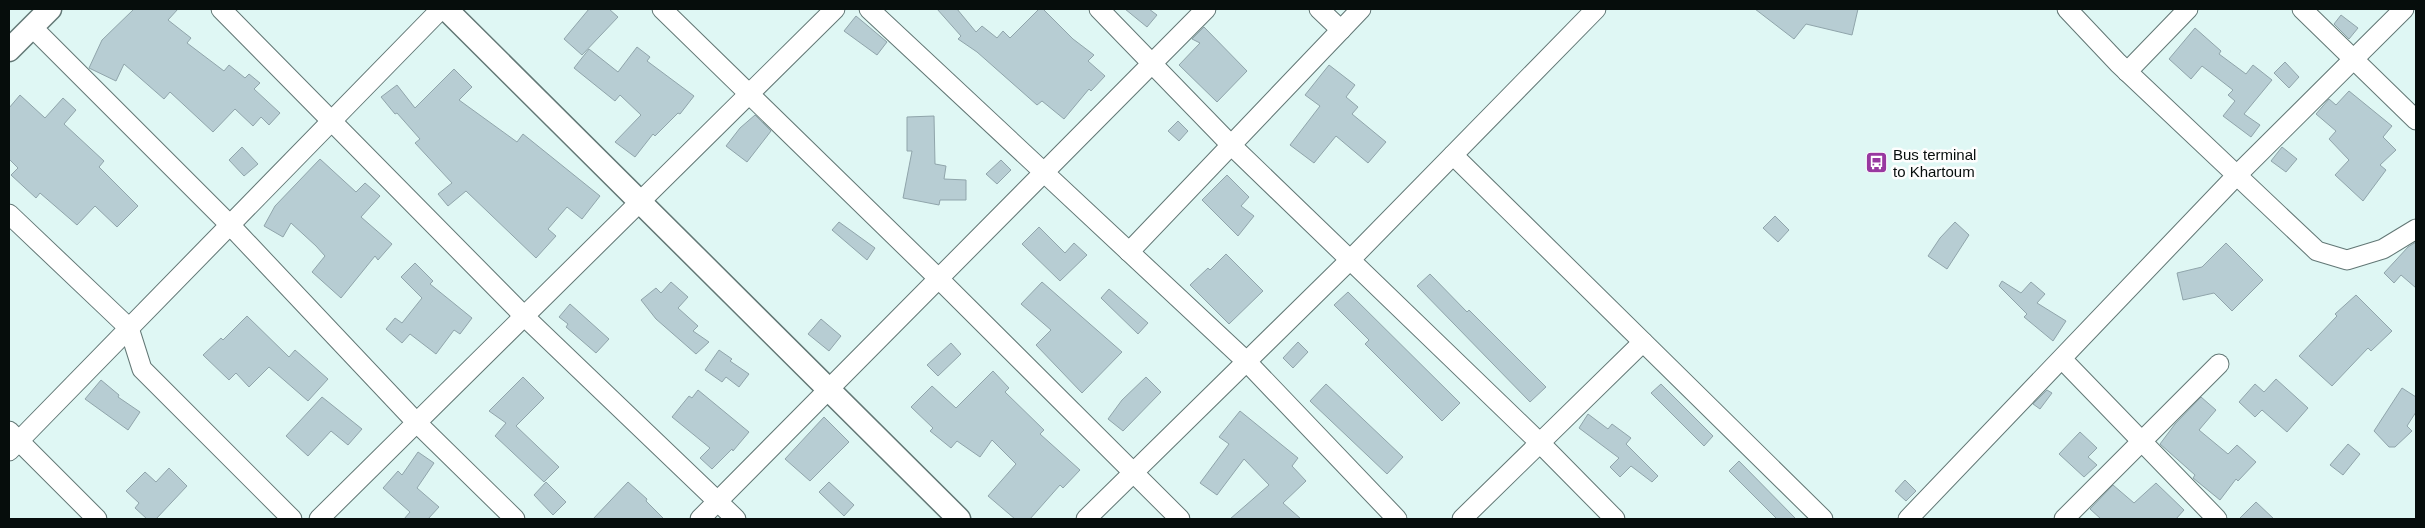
<svg xmlns="http://www.w3.org/2000/svg" width="2425" height="528" font-family="Helvetica,sans-serif">
<style>
.building{fill:#b7cdd3;stroke:#90a5ab}
.lines{fill:none;stroke-linecap:round;stroke-linejoin:round}
.minor-casing{stroke:#627775;stroke-width:21}
.tertiary-casing{stroke:#627775;stroke-width:25}
.minor{stroke:#fff;stroke-width:19}
.tertiary{stroke:#fff;stroke-width:22}
.labels{text-anchor:middle;dominant-baseline:central;stroke-width:5;stroke-linejoin:round;paint-order:stroke}
.poi-label{font-size:15px;fill:#060d0c;stroke:#fefefe;text-anchor:start}
</style>
<rect width="100%" height="100%" fill="#dff7f4"/>
<!-- building -->
<g class="building">
<path d="M134,9H178L168,20L191,38L187,43L224,71L229,65L245,78L249,74L260,83L254,89L280,113L269,125L261,117L253,126L235,109L213,132L170,92L164,99L124,64L116,81L89,68L102,40Z"/>
<path d="M589,9H609L618,17L582,55L564,39Z"/>
<path d="M937,9H957L976,32L982,26L997,38L1003,31L1010,38L1039,9H1043L1073,39L1094,55L1088,61L1105,76L1091,91L1089,89L1064,119L1042,101L1037,105L977,52L958,39L961,36Z"/>
<path d="M1125,9H1149L1157,15L1147,27Z"/>
<path d="M1755,9H1858L1852,35L1806,24L1794,39Z"/>
<path d="M2341,15L2358,28L2349,39L2334,24Z"/>
<path d="M856,16L887,42L877,55L844,31Z"/>
<path d="M1204,27L1247,71L1217,102L1179,65L1200,43L1192,39Z"/>
<path d="M2195,28L2221,51L2219,54L2246,74L2253,65L2272,80L2244,114L2260,125L2251,137L2223,116L2235,101L2228,95L2233,90L2202,66L2191,79L2169,59Z"/>
<path d="M637,47L650,57L647,61L694,96L680,114L678,113L655,136L653,134L635,157L615,142L641,115L620,95L615,101L574,68L589,49L618,72Z"/>
<path d="M2285,62L2299,77L2289,88L2274,73Z"/>
<path d="M1329,65L1355,85L1346,97L1358,107L1352,114L1386,142L1368,163L1336,136L1314,163L1290,145L1320,106L1305,95Z"/>
<path d="M454,69L472,87L459,100L517,142L523,134L600,196L582,219L567,207L548,229L556,236L536,258L466,191L448,206L438,194L452,183L415,143L420,139L397,113L395,114L381,97L397,85L415,108Z"/>
<path d="M2349,91L2392,126L2383,137L2396,150L2380,165L2386,170L2363,201L2335,175L2349,160L2329,139L2336,131L2316,114L2329,99L2336,105Z"/>
<path d="M20,95L45,118L63,98L76,110L64,124L104,161L99,167L138,206L117,227L95,206L77,225L40,193L36,198L11,175L18,168L9,159V108Z"/>
<path d="M755,115L771,131L747,162L726,146L740,128Z"/>
<path d="M934,116L935,164L946,166L944,179L966,180V200H940L939,205L903,198L912,151H907V117Z"/>
<path d="M1178,121L1188,131L1179,141L1168,131Z"/>
<path d="M242,147L258,164L244,176L229,160Z"/>
<path d="M2282,147L2297,159L2286,172L2271,161Z"/>
<path d="M320,159L356,192L365,183L380,196L361,217L392,244L378,260L375,256L341,298L312,272L325,256L316,246L291,223L283,237L264,226L275,206Z"/>
<path d="M1001,160L1011,170L997,184L986,174Z"/>
<path d="M1227,175L1249,197L1241,206L1254,216L1238,236L1202,200Z"/>
<path d="M1775,216L1789,230L1778,242L1763,228Z"/>
<path d="M839,222L875,248L867,260L832,230Z"/>
<path d="M1955,222L1969,235L1947,269L1928,256L1940,238Z"/>
<path d="M1039,227L1065,253L1074,243L1087,255L1060,281L1022,244Z"/>
<path d="M2416,242V288L2401,275L2394,283L2384,273L2408,247Z"/>
<path d="M2226,243L2263,280L2232,311L2214,293L2183,300L2177,273L2202,267Z"/>
<path d="M1226,254L1263,291L1229,324L1190,285L1208,268L1210,270Z"/>
<path d="M415,263L433,281L430,284L472,318L460,334L454,330L436,354L410,334L402,343L386,329L395,318L402,323L422,298L401,277Z"/>
<path d="M1430,274L1467,312L1469,310L1546,387L1530,402L1417,286Z"/>
<path d="M2002,281L2021,293L2031,282L2045,294L2037,303L2066,321L2053,341L2024,317L2027,314L1999,286Z"/>
<path d="M671,282L688,297L678,308L698,326L693,331L709,342L696,354L656,319L641,300L656,288L661,293Z"/>
<path d="M1042,282L1122,352L1082,393L1036,345L1051,330L1021,304Z"/>
<path d="M1109,289L1148,323L1138,334L1101,298Z"/>
<path d="M1348,292L1460,403L1442,421L1365,344L1369,340L1334,305Z"/>
<path d="M2356,295L2392,331L2371,351L2368,348L2332,386L2299,356L2337,316L2335,314Z"/>
<path d="M570,304L609,339L596,353L566,327L568,324L559,317Z"/>
<path d="M247,316L289,357L295,350L328,379L308,401L269,367L249,387L236,373L229,380L203,355L221,338L223,340Z"/>
<path d="M821,319L841,336L829,351L808,334Z"/>
<path d="M1298,342L1308,352L1293,368L1283,358Z"/>
<path d="M951,343L961,354L938,376L927,365Z"/>
<path d="M719,350L732,359L730,361L749,374L739,387L726,377L722,382L705,370Z"/>
<path d="M993,371L1009,388L1005,392L1044,430L1040,434L1080,470L1063,488L1060,485L1030,519H1015L988,496L1016,464L992,440L980,457L957,441L951,448L930,431L933,428L911,407L932,386L956,408Z"/>
<path d="M523,377L544,398L516,426L559,467L544,482L495,436L506,423L489,411Z"/>
<path d="M1146,377L1161,392L1123,431L1108,419L1122,400Z"/>
<path d="M2276,379L2308,408L2287,432L2262,410L2255,417L2239,402L2255,384L2264,392Z"/>
<path d="M101,380L119,395L118,397L140,412L128,430L85,399Z"/>
<path d="M1326,384L1403,457L1387,474L1310,401Z"/>
<path d="M1661,384L1713,436L1704,446L1651,393Z"/>
<path d="M2402,388L2416,397V412L2407,426L2412,431L2395,447H2389L2374,431Z"/>
<path d="M698,390L749,432L733,451L732,449L712,469L700,458L710,448L672,417L689,396L692,398Z"/>
<path d="M2047,390L2052,393L2040,409L2033,404Z"/>
<path d="M322,397L362,429L348,445L331,431L308,456L286,436Z"/>
<path d="M2201,397L2216,410L2199,430L2228,454L2237,445L2256,462L2238,481L2236,479L2220,500L2193,478L2195,475L2160,444L2175,424Z"/>
<path d="M1240,411L1298,458L1292,466L1306,481L1283,503L1301,519H1230L1269,485L1244,459L1217,495L1200,483L1229,444L1219,437Z"/>
<path d="M1588,414L1608,429L1612,424L1631,438L1626,444L1658,476L1652,482L1631,466L1620,477L1610,467L1619,458L1579,428Z"/>
<path d="M824,417L849,442L810,481L785,459Z"/>
<path d="M2080,432L2097,448L2088,457L2097,465L2084,477L2059,454Z"/>
<path d="M2348,444L2360,454L2343,475L2330,465Z"/>
<path d="M418,452L434,463L417,488L439,507L428,519H404L410,512L383,488L398,471L402,475Z"/>
<path d="M1739,461L1796,519H1777L1729,471Z"/>
<path d="M169,468L187,486L156,519H147L135,508L139,503L126,491L145,472L156,482Z"/>
<path d="M1905,480L1916,491L1906,501L1895,491Z"/>
<path d="M546,482L566,502L553,515L534,495Z"/>
<path d="M628,482L647,499L646,501L664,519H593Z"/>
<path d="M829,482L854,505L844,516L819,492Z"/>
<path d="M2156,483L2184,510L2176,519H2101L2090,509L2113,485L2134,503Z"/>
<path d="M2256,502L2274,519H2239Z"/>
</g>
<g class="lines">
<defs>
<g id="minor">
<path d="M221,9L525,317L736,519"/>
<path d="M662,9L938,278L1180,519"/>
<path d="M869,9L1246,361L1397,519"/>
<path d="M1099,9L1231,145L1540,443L1615,519"/>
<path d="M1319,9L1341,30"/>
<path d="M2067,9L2118,63L2317,251L2347,260L2383,249L2416,229"/>
<path d="M2302,9L2416,120"/>
<path d="M32,27L230,225L417,423L515,519"/>
<path d="M2127,72L2188,9"/>
<path d="M1453,155L1823,519"/>
<path d="M9,214L129,328L142,369L292,519"/>
<path d="M1129,252L1361,9"/>
<path d="M2062,359L2217,519"/>
<path d="M9,431L97,519"/>
<path d="M9,451L441,9"/>
<path d="M319,519L835,9"/>
<path d="M700,519L1206,9"/>
<path d="M1086,519L1351,259L1596,9"/>
<path d="M1462,519L1643,342"/>
<path d="M1908,519L2236,176L2404,9"/>
<path d="M2064,519L2219,364"/>
</g>
<g id="tertiary">
<path d="M446,9L959,519"/>
<path d="M9,50L50,9"/>
</g>
</defs>
<!-- minor casing -->
<use href="#minor" class="minor-casing"/>
<!-- tertiary casing -->
<use href="#tertiary" class="tertiary-casing"/>
<!-- minor -->
<use href="#minor" class="minor"/>
<!-- tertiary -->
<use href="#tertiary" class="tertiary"/>
</g>
<!-- icons -->
<defs>
<symbol id="bus-square" viewBox="-11 -11 22 22"><rect x="-9" y="-9" width="18" height="18" rx="4" fill="#9838a0" stroke="#fefefe"/><path d="M-5-6H5V4H4V6H2V4H-2V6H-4V4H-5ZM-3.5-4V0h7V-4ZM-3.5 1.2v1.5H-2V1.2ZM2 1.2v1.5H3.5V1.2Z" fill="#fff"/></symbol>
</defs>
<g fill-rule="evenodd">
<use href="#bus-square" x="1864" y="150" width="25" height="25"/>
</g>
<g class="labels">
<!-- poi labels -->
<g class="poi-label">
<text x="1893" y="154">Bus terminal<tspan x="1893" dy="17">to Khartoum</tspan></text>
</g>
</g>
<!-- border -->
<rect width="2425" height="528" fill="none" stroke="#060d0c" stroke-width="20"/>
</svg>
